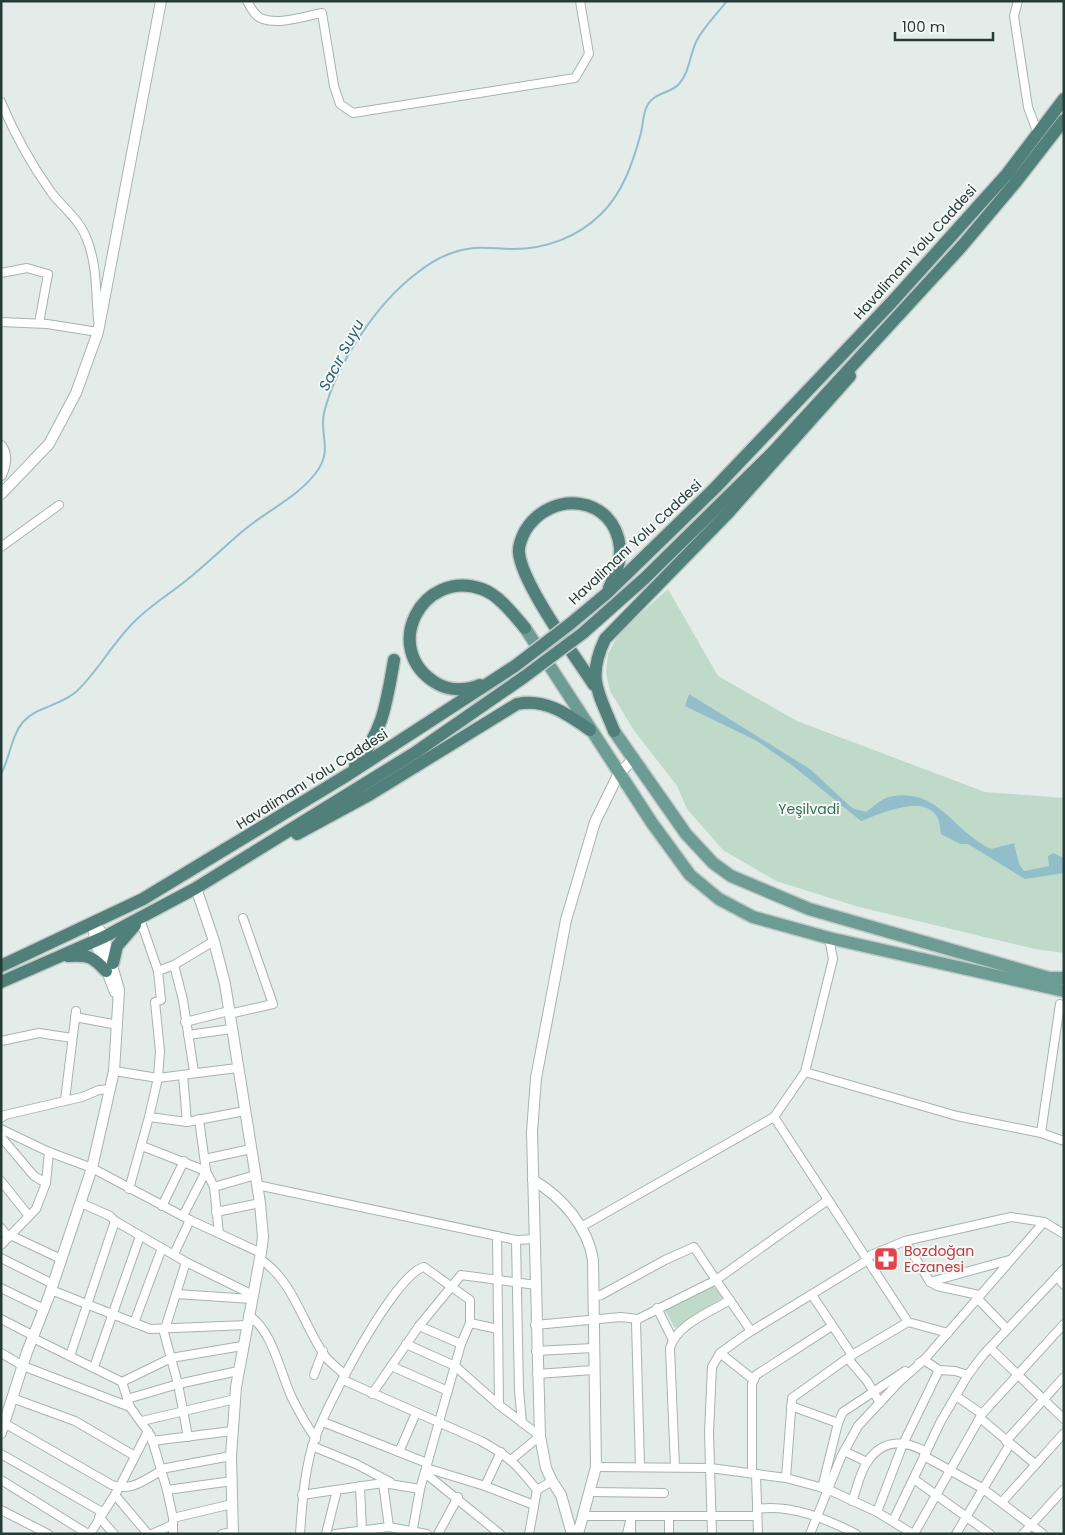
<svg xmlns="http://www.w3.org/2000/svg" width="1065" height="1535" font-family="Poppins,sans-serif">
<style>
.green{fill:#bfdac9}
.water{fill:#92bdcb}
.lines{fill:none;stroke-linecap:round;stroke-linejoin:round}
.stream{stroke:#92bdcb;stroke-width:2}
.minor-casing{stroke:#a7b3b0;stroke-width:10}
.tertiary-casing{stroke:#a7b3b0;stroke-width:12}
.primary-casing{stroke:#c2c8c7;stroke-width:15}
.trunk-casing{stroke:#c2c8c7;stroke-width:15}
.minor{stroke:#fff;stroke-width:8}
.tertiary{stroke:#fff;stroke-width:10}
.primary{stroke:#6d9c94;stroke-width:12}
.trunk{stroke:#508079;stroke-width:12}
.trunk-bridge-casing{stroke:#c2c8c7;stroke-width:15;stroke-linecap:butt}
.trunk-bridge{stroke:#508079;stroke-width:12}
.labels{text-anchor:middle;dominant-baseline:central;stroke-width:4;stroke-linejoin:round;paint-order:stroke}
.street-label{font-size:14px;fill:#253b37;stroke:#f4f8f6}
.park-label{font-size:14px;fill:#336e4f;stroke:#f4f8f6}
.health-label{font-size:14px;fill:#be3a42;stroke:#f4f8f6;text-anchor:start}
.water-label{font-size:15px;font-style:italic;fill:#255e71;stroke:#f4f8f6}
</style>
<rect width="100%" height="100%" fill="#e4ece9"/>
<!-- green -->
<g class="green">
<path d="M668,589L718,676L797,721L985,792L1064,798V953L1035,949L859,907L776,881L723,850L687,809L677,786L633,729L610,691L606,673L608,654L620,632Z"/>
<path d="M712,1286L717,1289L722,1298L675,1328L665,1310Z"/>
</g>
<!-- water -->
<path class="water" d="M689,694L810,769L852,808L866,812C873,807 881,799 889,797C938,786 952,831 991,849L1014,843L1019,864L1024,871L1049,866L1048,856L1053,853L1064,858V873L1025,879L968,844H960L941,834C940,828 940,820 936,815C920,795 881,814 861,821L793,766L757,741L685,706Z"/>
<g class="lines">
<!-- stream -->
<path class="stream" d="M1,774C10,758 11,736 23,722C37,706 61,706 77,691C99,670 113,642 135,621C151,605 171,593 188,579C208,563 225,546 244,530C267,511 297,497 315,474C334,450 319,436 324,413C336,364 377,303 417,273C433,260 453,250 474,248C487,247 500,249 513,249C546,249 578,237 601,214C623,193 633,162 641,133C643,124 643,114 647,106C654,92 670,94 679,84C689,73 690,55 696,42C704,26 716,15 727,1"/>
<defs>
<g id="minor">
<path d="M247,1C251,8 255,17 263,19C279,25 305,16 322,13L334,86L340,104L353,113L575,78L589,54L580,1"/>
<path d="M1018,1L1014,16L1028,107L1038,134"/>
<path d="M1,102C14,133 31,164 51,192C63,208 79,219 86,237C97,262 96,293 98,320"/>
<path d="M1,273L27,268L48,274L39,323"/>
<path d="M1,322L47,324L98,332"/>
<path d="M1,547L59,505"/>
<path d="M140,919L158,971L174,965L214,941"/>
<path d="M174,965L183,1000L194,1072"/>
<path d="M158,971L161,1000L155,1002L160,1051L158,1078L237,1068"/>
<path d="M229,1014L273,1004L243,918"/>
<path d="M75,1017L118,1025"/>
<path d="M185,1022L229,1011"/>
<path d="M188,1035L231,1029"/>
<path d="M1,1041L39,1033L72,1038"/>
<path d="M114,1071L158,1078L149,1117L187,1122L245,1111"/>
<path d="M805,1072L957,1116L1041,1133L1060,1004"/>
<path d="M183,1075L187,1122"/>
<path d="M65,1100L76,1011"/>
<path d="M774,1117L805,1072L833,959L829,938"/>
<path d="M1,1118L5,1115L82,1097L99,1090L110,1089"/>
<path d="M199,1119L206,1171L214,1187L219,1233"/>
<path d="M1,1129L49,1152L92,1168L190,1220L261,1253"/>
<path d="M1041,1133L1064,1141"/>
<path d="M1,1137L34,1176L46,1183"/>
<path d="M142,1146L206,1171L183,1216"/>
<path d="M205,1159L251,1149"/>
<path d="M1,1181L29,1216"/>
<path d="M257,1185L516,1240L535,1239"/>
<path d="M214,1187L255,1175"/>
<path d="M129,1189L149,1117"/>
<path d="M81,1203L110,1216L115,1221L186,1262L253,1295"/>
<path d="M162,1206L184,1161"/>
<path d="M216,1212L260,1203"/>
<path d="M581,1227L774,1117L908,1322L948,1333"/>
<path d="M1,1228L8,1237"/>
<path d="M10,1235L61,1259"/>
<path d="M497,1236L499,1405"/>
<path d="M516,1240L519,1390L522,1423"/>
<path d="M905,1241L930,1282L937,1286L979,1295"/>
<path d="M1,1245L36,1209L46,1183L49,1152"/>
<path d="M174,1254L190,1220"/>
<path d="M1,1258L53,1284"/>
<path d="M260,1259C294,1281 303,1325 325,1356C330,1363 339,1369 345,1375"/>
<path d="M1057,1276L1064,1285"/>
<path d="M930,1282L1009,1260"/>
<path d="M1,1288L44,1309"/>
<path d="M51,1290L150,1329L247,1325"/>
<path d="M176,1294L252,1299"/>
<path d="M812,1295L852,1355L849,1360L867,1381L880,1403"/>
<path d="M593,1297L601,1295L665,1260L694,1247L716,1280L828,1200"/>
<path d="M977,1298L1007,1329"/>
<path d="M657,1308L673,1340"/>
<path d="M248,1315C273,1330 280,1373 292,1398C299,1412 307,1426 316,1439"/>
<path d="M1,1319L34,1336"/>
<path d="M134,1323L162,1248"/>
<path d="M535,1325L621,1317L638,1319"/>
<path d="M419,1326L461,1344"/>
<path d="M163,1329L178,1384L188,1437"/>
<path d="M165,1329L186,1262"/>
<path d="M33,1338L122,1382L130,1407L151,1436L167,1490L173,1518V1534"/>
<path d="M406,1344L455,1366L499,1405L540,1436L512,1459"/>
<path d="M990,1348L1064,1419"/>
<path d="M536,1351L593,1348"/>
<path d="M1,1353L23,1366L130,1407"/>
<path d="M720,1353L754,1380"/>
<path d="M70,1356L115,1221"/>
<path d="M919,1363L924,1360L939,1370L955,1371L968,1375"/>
<path d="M391,1366L448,1391"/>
<path d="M94,1367L140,1236"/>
<path d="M537,1374L593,1370"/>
<path d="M314,1375L323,1351"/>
<path d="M343,1380L481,1441C510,1457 517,1465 537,1490"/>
<path d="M122,1382L171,1358L242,1346"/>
<path d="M372,1394L419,1326L461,1275L536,1285"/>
<path d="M956,1396L982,1414"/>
<path d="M12,1398L75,1421L135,1456"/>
<path d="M127,1399L178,1384L238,1371"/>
<path d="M791,1406L838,1423"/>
<path d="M980,1418L1035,1464"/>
<path d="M142,1421L235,1399"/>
<path d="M323,1422L427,1463"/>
<path d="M4,1423L112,1485C131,1492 144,1480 161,1471"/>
<path d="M152,1441L232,1431"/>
<path d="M1006,1441L1064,1377"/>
<path d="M312,1446L356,1464L390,1482"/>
<path d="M844,1451L867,1462"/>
<path d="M399,1452L416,1413"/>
<path d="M501,1452L485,1486L534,1505"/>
<path d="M1,1454L102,1512"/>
<path d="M924,1456L982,1488L1043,1534"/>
<path d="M640,1466L636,1322L638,1319L716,1280L751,1331"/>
<path d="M596,1467L710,1468L786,1478L827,1489L877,1512L913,1534"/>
<path d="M675,1467L670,1348C676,1325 710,1312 730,1300"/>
<path d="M426,1468L485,1486"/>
<path d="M161,1469L231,1456"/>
<path d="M425,1473L500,1534"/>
<path d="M752,1473V1384L756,1375L832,1326"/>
<path d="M756,1474L758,1534"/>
<path d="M786,1478L792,1398L852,1355L908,1322"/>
<path d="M914,1479L990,1534"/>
<path d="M1,1480L88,1534"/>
<path d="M383,1483L389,1527"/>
<path d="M360,1486L362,1531"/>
<path d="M822,1488L838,1423L843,1412L905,1371"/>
<path d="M167,1490L232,1481"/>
<path d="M591,1492L664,1493"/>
<path d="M115,1495L148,1534"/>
<path d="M302,1495L383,1483L420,1489"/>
<path d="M852,1501C857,1489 860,1471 868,1461C883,1439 905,1440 926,1452"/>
<path d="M1002,1502L1064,1433"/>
<path d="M757,1509C791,1504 827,1519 856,1534"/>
<path d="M1,1510L48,1534"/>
<path d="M877,1512L903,1444L939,1370"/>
<path d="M585,1516H757"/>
<path d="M99,1517L114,1534"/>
<path d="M173,1518L232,1504"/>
<path d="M893,1521L941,1421L968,1375L983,1355L1064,1269"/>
<path d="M90,1534L119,1488L148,1431"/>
<path d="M152,1534L172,1525"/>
<path d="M222,1534L233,1532"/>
<path d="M300,1534C302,1505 304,1476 312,1447C321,1414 394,1274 424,1267L470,1300V1323L498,1329"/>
<path d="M326,1534L337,1490"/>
<path d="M335,1534L389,1527L427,1534"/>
<path d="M412,1534L420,1489L461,1344L470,1323"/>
<path d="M438,1534L458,1497"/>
<path d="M529,1534L537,1490L552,1481"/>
<path d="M627,1534L631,1517V1534"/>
<path d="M669,1534V1516"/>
<path d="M712,1534L709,1432L712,1367L720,1353L745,1335L863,1263L871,1255L905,1241L1011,1217L1044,1222L1064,1234"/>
<path d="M810,1534L841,1457L858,1426L899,1382L924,1360L1044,1222"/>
<path d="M914,1534L982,1414L1064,1324"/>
<path d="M956,1534L1010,1444"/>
<path d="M1023,1534L1064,1489"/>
</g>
<g id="tertiary">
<path d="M1,446C8,455 5,466 1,475"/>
<path d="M1,494L49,444L76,393L98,332L161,1"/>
<path d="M196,888L214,941L225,984L260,1203L263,1237L261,1253L236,1387L231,1456L233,1534"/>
<path d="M93,924L95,941L115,992"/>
<path d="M533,1180C562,1197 588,1227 593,1260L596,1467L578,1534"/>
<path d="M1,1433L27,1352L49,1296L92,1168L114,1071L119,990L104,937L95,923"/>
<path d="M572,1534L561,1495L552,1481L546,1468L540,1436L532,1132L536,1078L566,920L595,822L619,773L633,760"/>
</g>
<g id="primary">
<path d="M525,628L652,823L690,875L719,899L753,917L829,938L1064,991"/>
<path d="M614,731L686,834L713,863L731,876L809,909L1049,978H1064"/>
</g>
<g id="trunk">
<path d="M570,624L606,594L715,488L891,303L1007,174L1064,99"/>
<path d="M583,633L645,578L773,452L962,246L1015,183L1064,120"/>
<path d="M480,685C466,691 449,691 436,683C380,649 422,568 482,589C499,595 514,615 525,628"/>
<path d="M594,685C575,656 522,584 519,553C518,546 522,537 525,531C550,489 615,495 620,548C621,562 615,575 609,588"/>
<path d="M614,731C599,693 586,679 605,639L728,513L850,376"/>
<path d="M355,766C384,729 386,705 394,660"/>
<path d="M297,834L369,795L517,704C545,698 567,714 590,730"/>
<path d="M68,956C89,955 92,956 106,971"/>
<path d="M113,963L117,946L135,925"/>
<path d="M1,966L143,899L349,774L515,666"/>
<path d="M1,982L104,937L196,888L416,752L524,677"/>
</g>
</defs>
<!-- minor casing -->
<use href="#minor" class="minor-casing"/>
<!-- tertiary casing -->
<use href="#tertiary" class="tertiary-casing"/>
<!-- primary casing -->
<use href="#primary" class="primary-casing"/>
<!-- trunk casing -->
<use href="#trunk" class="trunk-casing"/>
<!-- minor -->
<use href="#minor" class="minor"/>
<!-- tertiary -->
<use href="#tertiary" class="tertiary"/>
<!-- primary -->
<use href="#primary" class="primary"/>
<!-- trunk -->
<use href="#trunk" class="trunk"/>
<defs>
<g id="trunk-bridge">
<path d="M515,666L570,624"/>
<path d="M524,677L583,633"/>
</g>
</defs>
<!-- trunk-bridge casing -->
<use href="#trunk-bridge" class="trunk-bridge-casing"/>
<!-- trunk-bridge -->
<use href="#trunk-bridge" class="trunk-bridge"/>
</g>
<!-- icons -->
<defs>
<symbol id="pharmacy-square" viewBox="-11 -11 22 22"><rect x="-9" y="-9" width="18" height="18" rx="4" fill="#e0444e" stroke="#f4f8f6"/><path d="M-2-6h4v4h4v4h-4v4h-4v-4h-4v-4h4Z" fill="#fff"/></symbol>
</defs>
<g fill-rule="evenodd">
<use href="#pharmacy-square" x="872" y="1245" width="28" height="28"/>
</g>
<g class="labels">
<!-- street labels -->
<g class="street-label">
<text transform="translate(915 252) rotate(-48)">Havalimanı Yolu Caddesi</text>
<text transform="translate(635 542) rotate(-43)">Havalimanı Yolu Caddesi</text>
<text transform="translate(312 779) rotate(-32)">Havalimanı Yolu Caddesi</text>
</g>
<!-- park labels -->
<g class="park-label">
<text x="809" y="809">Yeşilvadi</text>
</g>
<!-- health labels -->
<g class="health-label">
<text x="904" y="1251">Bozdoğan<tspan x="904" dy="16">Eczanesi</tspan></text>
</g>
<!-- water labels -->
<g class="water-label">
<text transform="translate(341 355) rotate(-62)">Sacır Suyu</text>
</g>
</g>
<!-- border -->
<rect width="1065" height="1535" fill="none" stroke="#253b37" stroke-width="5"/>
<!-- scale -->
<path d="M895 32v8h98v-8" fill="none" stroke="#253b37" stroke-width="2.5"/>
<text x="902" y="32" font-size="15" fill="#253b37" stroke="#f4f8f6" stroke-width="4" paint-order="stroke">100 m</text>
</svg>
